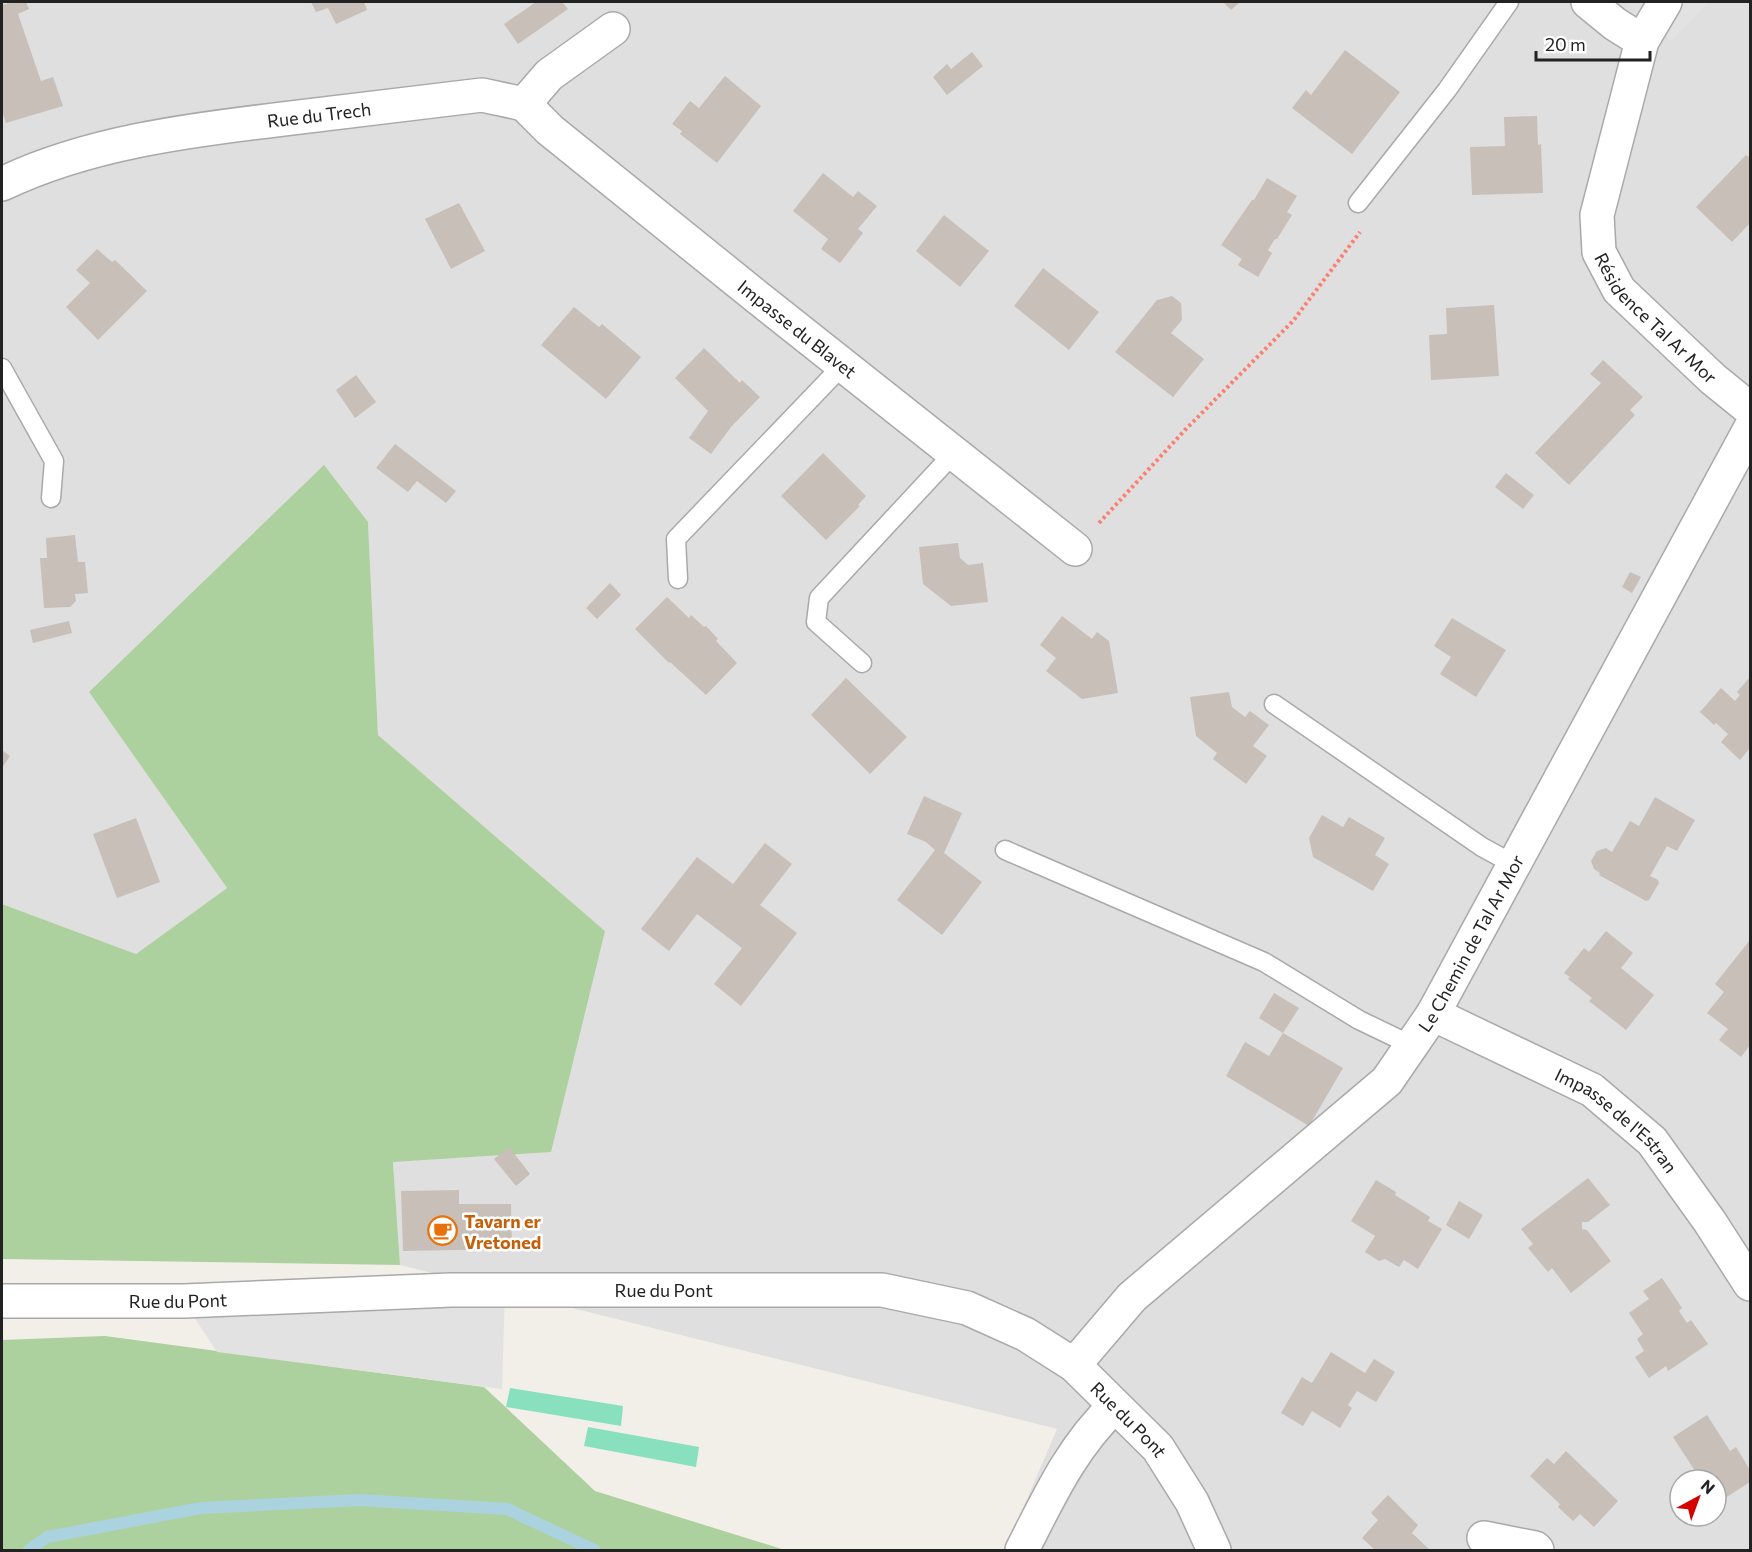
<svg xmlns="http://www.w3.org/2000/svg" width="1752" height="1552" font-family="Commissioner,sans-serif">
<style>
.residential{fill:#e0dfdf;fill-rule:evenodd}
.forest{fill:#add19e}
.pitch{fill:#88e0be}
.parking{fill:#e2e2e2}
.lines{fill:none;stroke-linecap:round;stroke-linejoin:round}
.stream{stroke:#aad3df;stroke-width:12}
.building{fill:#c7bfb8}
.lane-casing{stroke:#a9a9a9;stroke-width:21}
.street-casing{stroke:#a9a9a9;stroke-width:36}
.path{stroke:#fa8072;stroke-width:4;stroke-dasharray:3 3;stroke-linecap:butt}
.lane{stroke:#fff;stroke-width:18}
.street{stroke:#fff;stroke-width:33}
.labels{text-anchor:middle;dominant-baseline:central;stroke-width:5;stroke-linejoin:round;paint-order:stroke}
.street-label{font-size:18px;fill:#222;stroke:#fff}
.food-label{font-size:18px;font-weight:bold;fill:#c56008;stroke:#fff;text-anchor:start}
</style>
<rect width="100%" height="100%" fill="#f2efe9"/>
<!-- residential -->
<path class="residential" d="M2,2H1750V1550H1005L1057,1429L400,1265L393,1162L605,931L378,735L368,522L89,692L227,888L136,954L2,904ZM1680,1480H1716V1516H1680Z"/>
<!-- forest -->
<g class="forest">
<path d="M324,465L368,522L378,735L605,931L551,1152L393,1162L400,1265L2,1259V904L136,954L227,888L89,692Z"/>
<path d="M105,1336L484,1387L595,1491L785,1550H2V1340Z"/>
</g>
<!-- pitch -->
<g class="pitch">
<path d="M510,1388L623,1406L621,1426L506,1407Z"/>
<path d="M588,1427L699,1447L696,1467L584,1446Z"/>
</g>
<!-- parking -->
<g class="parking">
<path d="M1625,2H1709L1672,41Z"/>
<path d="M505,1290L502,1389L217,1352L184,1302Z"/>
</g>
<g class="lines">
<!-- stream -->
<path class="stream" d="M29,1550L47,1537L201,1508L359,1500L507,1509L594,1550"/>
</g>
<!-- building -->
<g class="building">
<path d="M13,2H26L29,9L18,14L41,81L53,77L63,106L6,123L2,111V5Z"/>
<path d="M311,2H364L367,10L336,24L328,8L316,12Z"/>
<path d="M536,2H562L568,9L518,44L504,24Z"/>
<path d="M1223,2H1240L1231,10Z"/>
<path d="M1345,50L1400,92L1352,154L1292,108L1306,90L1311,95Z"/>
<path d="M972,52L983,66L947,95L933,77L947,64L951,69Z"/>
<path d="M725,76L761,106L717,163L680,134L682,131L672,124L690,101L699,108Z"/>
<path d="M1537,116L1538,145L1541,144L1543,193L1472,195L1470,147L1505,146L1504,117Z"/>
<path d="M1746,155L1750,158V223L1732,242L1696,207Z"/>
<path d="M823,173L853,197L858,191L877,206L858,229L863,233L840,263L821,249L828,239L793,211Z"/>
<path d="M1267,178L1297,196L1287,212L1292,215L1277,239H1275L1268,250L1272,253L1258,277L1238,265L1242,259L1221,245L1252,200H1254Z"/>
<path d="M459,203L485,251L451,269L425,219Z"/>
<path d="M944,215L989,251L960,287L916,251Z"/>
<path d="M97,249L112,262L115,260L147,291L98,340L66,307L90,283L76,270Z"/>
<path d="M1043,268L1099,312L1069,350L1014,306Z"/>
<path d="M1172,296L1181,303L1182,320L1171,333L1204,359L1173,397L1115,352L1157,300Z"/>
<path d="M1494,305L1499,376L1431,380L1429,335L1447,334L1446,308Z"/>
<path d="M574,307L599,327L602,324L641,357L606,399L541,345Z"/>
<path d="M704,348L740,383L742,380L760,397L731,427L711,454L689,438L708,411L675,378Z"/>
<path d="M1603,360L1643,397L1630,410L1635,415L1569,485L1535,453L1601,383L1590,374Z"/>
<path d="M356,375L376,402L355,418L336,390Z"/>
<path d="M395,444L456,491L446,503L417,481L408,492L376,468Z"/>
<path d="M823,453L866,496L858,505L860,506L826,540L781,496Z"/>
<path d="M1506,473L1534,495L1523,509L1495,487Z"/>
<path d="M75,535L78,562H85L88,593L75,594L76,601L70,607L44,608L40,558H47L46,538Z"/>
<path d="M958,543L960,558L968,565L983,563L988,602L951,606L923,584L919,547Z"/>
<path d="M1630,572L1641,577L1632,593L1622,587Z"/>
<path d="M610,583L621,595L597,619L586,608Z"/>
<path d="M667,597L689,618L691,615L704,627L706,626L718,639L716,641L737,663L706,695L670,662L669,663L635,629Z"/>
<path d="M1062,616L1092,639L1097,632L1109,641L1118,693L1082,699L1046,671L1056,658L1040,645Z"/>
<path d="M1452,618L1506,650L1476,697L1440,674L1451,657L1434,646Z"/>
<path d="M69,621L72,633L33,643L30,630Z"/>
<path d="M1750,677V748L1740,760L1721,742L1728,734L1716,723L1714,725L1700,712L1721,688L1735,701L1740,695L1737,692Z"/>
<path d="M846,678L907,737L870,774L811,715Z"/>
<path d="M1229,692L1232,707L1245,717L1250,711L1269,725L1253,746L1267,756L1246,784L1213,759L1217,753L1196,736L1190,697Z"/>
<path d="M2,750L10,756L2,768Z"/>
<path d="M924,796L962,813L944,853L982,882L942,935L897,900L935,850L926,842L907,834Z"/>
<path d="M1655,797L1695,820L1677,851L1667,846L1650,876L1658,880L1659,883L1649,900L1646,901L1599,875L1600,873L1594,869L1591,861L1597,851L1606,848L1612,852L1630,821L1639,826Z"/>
<path d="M1322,815L1343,827L1349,817L1385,838L1375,855L1389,864L1373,891L1313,857L1309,838Z"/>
<path d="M136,818L160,882L117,898L93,834Z"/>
<path d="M765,843L792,864L760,905L797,933L741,1006L714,984L742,948L697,914L669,951L641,929L697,857L733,884Z"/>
<path d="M1606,931L1633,953L1621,968L1654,995L1626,1030L1589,1001L1592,998L1568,979L1570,977L1564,973L1584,948L1589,952Z"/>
<path d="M1750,940V1045L1741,1057L1719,1040L1728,1029L1707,1013L1724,992L1715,984Z"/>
<path d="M1274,993L1299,1008L1283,1033L1259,1018Z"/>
<path d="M1283,1033L1343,1068L1309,1126L1226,1076L1245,1042L1269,1056Z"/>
<path d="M509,1147L530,1174L516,1186L494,1159Z"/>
<path d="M1588,1178L1610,1205L1588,1222H1582V1229L1587,1230L1611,1261L1571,1293L1552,1268L1548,1272L1528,1248L1533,1244L1521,1229Z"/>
<path d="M1376,1180L1396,1192L1395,1195L1430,1217L1428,1221L1442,1229L1418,1269L1404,1260L1399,1267L1385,1259L1379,1261L1365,1252L1375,1236L1351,1221Z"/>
<path d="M459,1190V1204H511L512,1249L403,1251L401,1191Z"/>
<path d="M1459,1201L1483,1215L1469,1239L1446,1225Z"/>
<path d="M1662,1278L1682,1308L1679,1311L1687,1323L1691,1320L1708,1344L1668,1371L1666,1366L1649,1378L1635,1357L1644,1351L1637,1339L1643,1334L1629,1313L1649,1299L1643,1291Z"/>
<path d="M1331,1352L1365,1373L1374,1359L1395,1372L1376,1402L1357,1391L1348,1405L1352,1408L1340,1428L1312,1411L1303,1426L1281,1413L1302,1377L1312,1383Z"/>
<path d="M1707,1415L1730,1451L1736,1447L1750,1470V1482L1722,1500L1716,1491V1480H1701L1673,1437Z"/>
<path d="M1566,1451L1618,1501L1594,1527L1580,1514L1573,1521L1558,1507L1560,1504L1530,1476L1547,1458L1554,1464Z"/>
<path d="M1388,1495L1418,1525L1412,1533L1430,1550H1375L1362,1538L1378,1520L1371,1513Z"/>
</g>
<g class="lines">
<defs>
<g id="lane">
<path d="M1358,203L1447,90L1509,2"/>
<path d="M2,368L54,461L51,498"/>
<path d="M678,579L676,539L843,365"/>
<path d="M862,663L816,622L819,598L954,453"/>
<path d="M1274,704L1482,847L1515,865"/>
<path d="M1005,850L1264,962L1359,1020L1411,1045"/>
</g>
<g id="street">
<path d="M1588,2L1615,24L1642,41"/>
<path id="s1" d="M1665,2L1642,41L1597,215L1599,252L1619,290L1713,379L1750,409"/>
<path id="s2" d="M524,104L550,130L757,297L1075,549"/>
<path d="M524,104L549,75L613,29"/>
<path id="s3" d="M2,184C87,143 189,130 283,119C350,111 416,103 482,95L524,104"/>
<path id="s4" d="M1433,1014L1592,1090L1652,1141L1710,1222L1750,1284"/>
<path id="s5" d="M2,1301H184L451,1290H882L967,1308L1025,1334L1074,1365L1158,1448L1192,1502L1214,1550"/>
<path id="s6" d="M1074,1365L1132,1297L1387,1081L1433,1014L1750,429"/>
<path d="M1484,1538L1535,1548L1537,1550"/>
<path d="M1022,1550C1048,1499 1072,1446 1115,1406"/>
</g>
</defs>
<!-- lane casing -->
<use href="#lane" class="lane-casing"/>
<!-- street casing -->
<use href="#street" class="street-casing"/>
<!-- path -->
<path class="path" d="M1099,523L1185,430L1293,321L1360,232"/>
<!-- lane -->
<use href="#lane" class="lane"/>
<!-- street -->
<use href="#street" class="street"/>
</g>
<!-- icons -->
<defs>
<symbol id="cafe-ring" viewBox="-11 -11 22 22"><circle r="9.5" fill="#fff" stroke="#e8710a" stroke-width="1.5"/><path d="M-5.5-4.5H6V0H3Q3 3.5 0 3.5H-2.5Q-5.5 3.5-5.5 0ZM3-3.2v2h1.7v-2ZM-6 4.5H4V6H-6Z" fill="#e8710a"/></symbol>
</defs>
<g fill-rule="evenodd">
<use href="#cafe-ring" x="426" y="1214" width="33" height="33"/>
</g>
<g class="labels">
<!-- street labels -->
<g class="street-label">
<text stroke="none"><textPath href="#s3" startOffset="326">Rue du Trech</textPath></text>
<text stroke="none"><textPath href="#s1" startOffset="350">Résidence Tal Ar Mor</textPath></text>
<text stroke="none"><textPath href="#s2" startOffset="354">Impasse du Blavet</textPath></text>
<text stroke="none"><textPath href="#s6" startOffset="585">Le Chemin de Tal Ar Mor</textPath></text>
<text stroke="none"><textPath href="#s4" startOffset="214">Impasse de l'Estran</textPath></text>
<text stroke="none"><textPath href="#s5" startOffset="662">Rue du Pont</textPath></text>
<text stroke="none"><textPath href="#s5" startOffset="176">Rue du Pont</textPath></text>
<text stroke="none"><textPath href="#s5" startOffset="1166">Rue du Pont</textPath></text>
</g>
<!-- food labels -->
<g class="food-label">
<text x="464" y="1221">Tavarn er<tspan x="464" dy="21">Vretoned</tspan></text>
</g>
</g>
<!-- border -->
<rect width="1752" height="1552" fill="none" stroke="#222222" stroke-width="6"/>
<!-- north arrow -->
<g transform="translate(1698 1498) rotate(41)"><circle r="28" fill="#ffffff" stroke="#a7a7a7" stroke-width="1.5"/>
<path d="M0-4.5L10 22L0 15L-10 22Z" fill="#d40000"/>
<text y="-9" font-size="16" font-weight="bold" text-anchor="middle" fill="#222222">N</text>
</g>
<!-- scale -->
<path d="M1536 51v9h114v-9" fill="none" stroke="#222222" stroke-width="3"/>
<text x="1545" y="51" font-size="18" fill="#222222" stroke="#ffffff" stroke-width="4.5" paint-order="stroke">20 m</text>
</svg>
